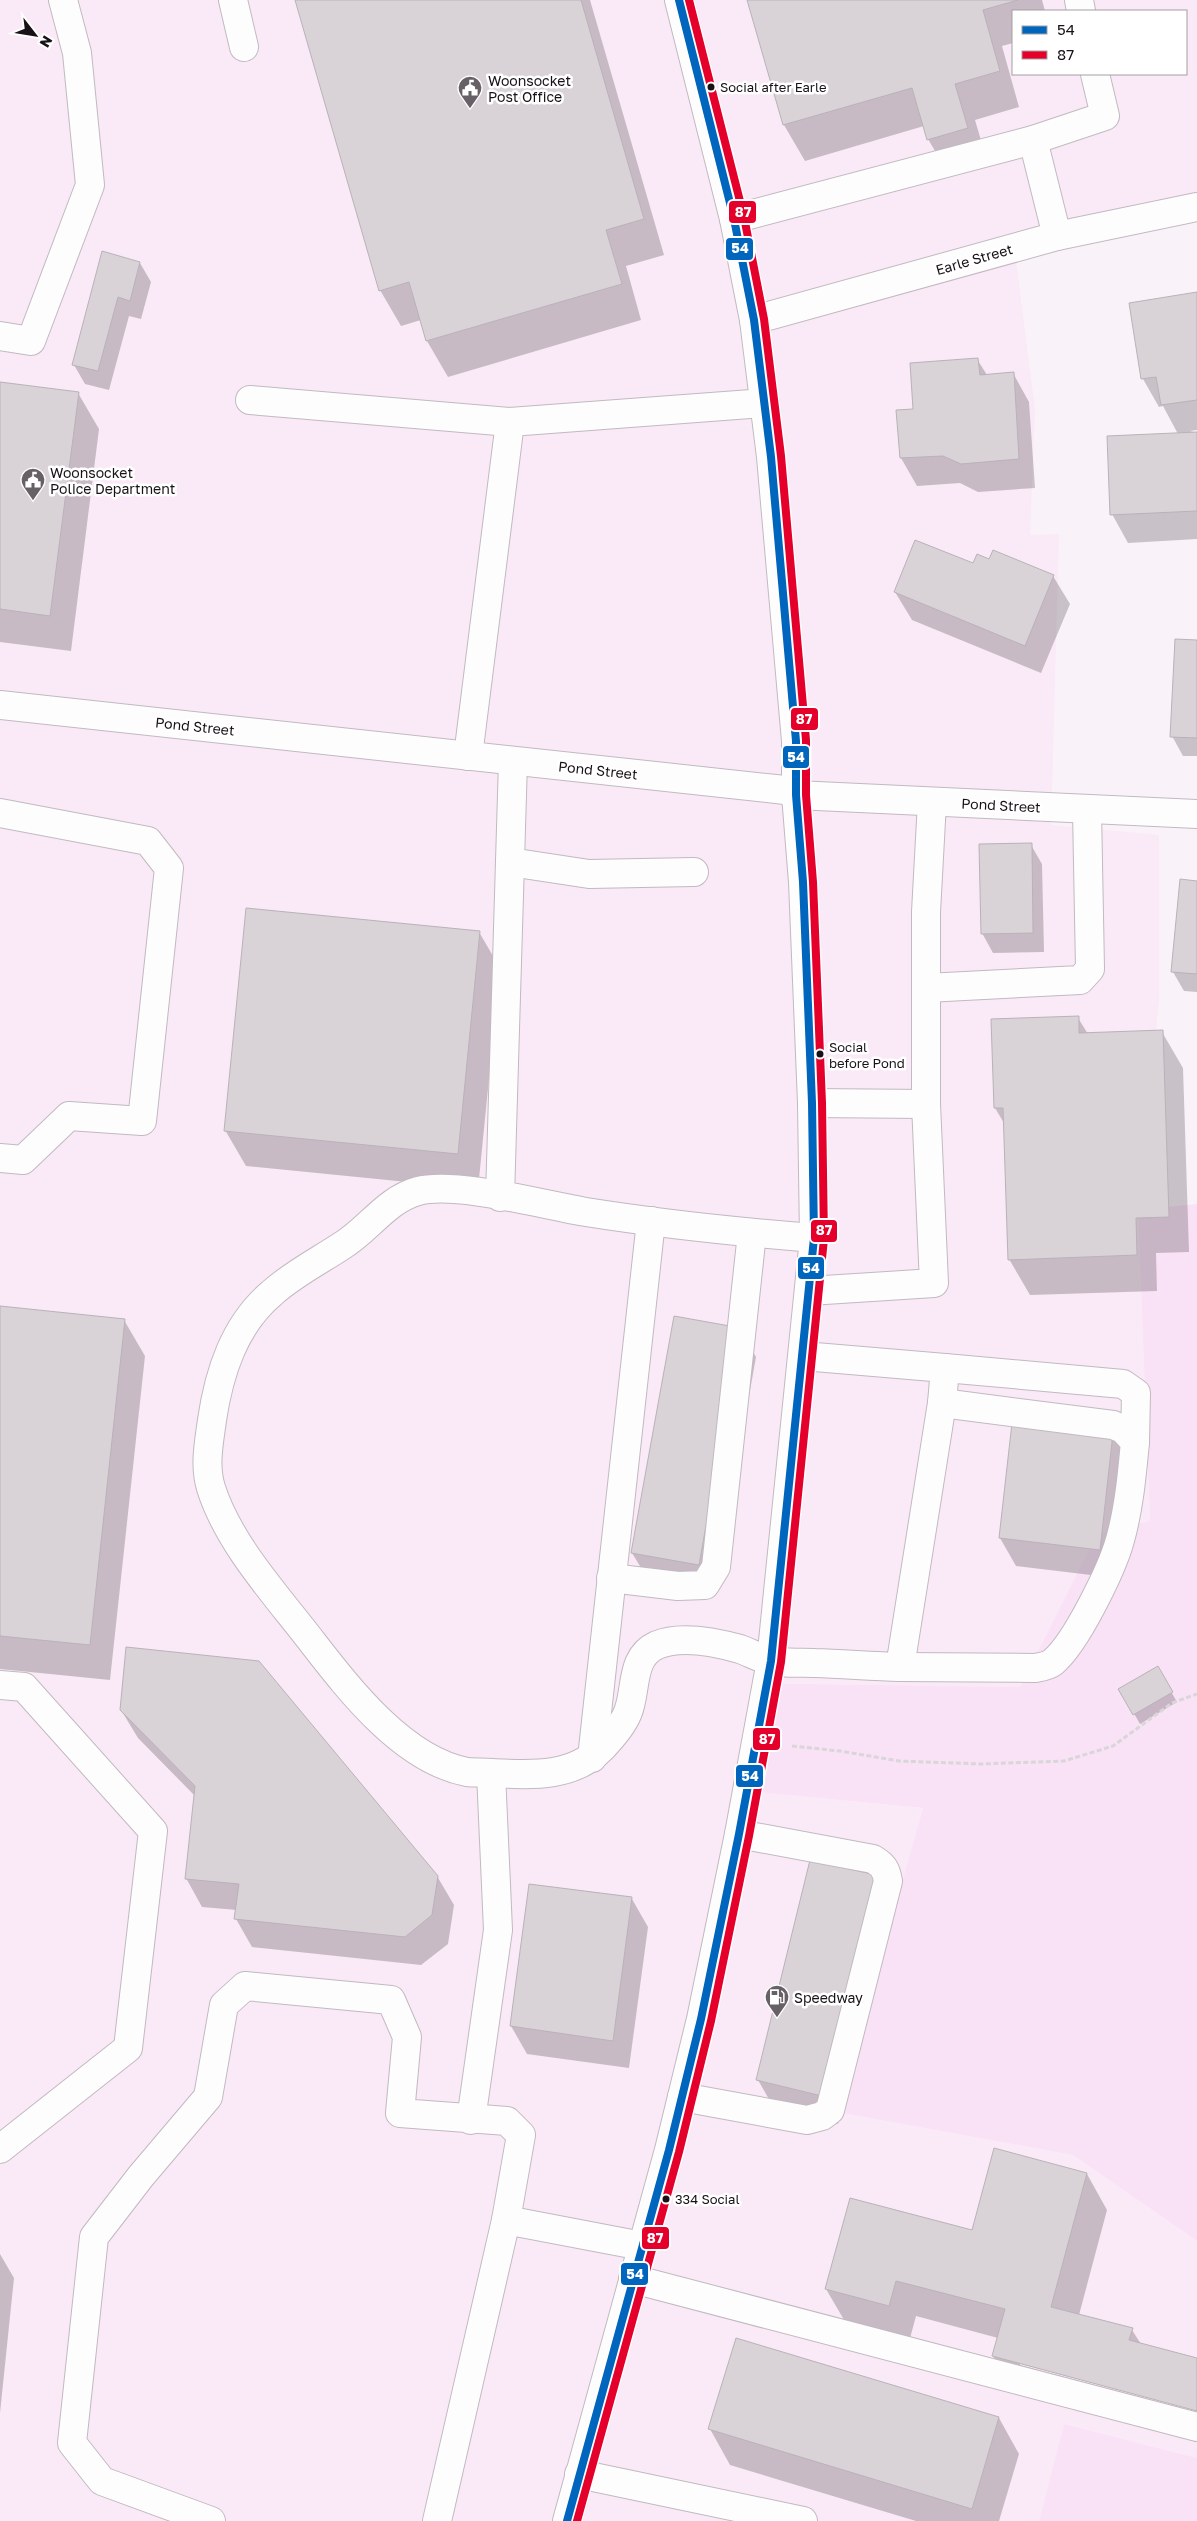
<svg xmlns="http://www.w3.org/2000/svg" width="1197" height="2521" font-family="'Golos Text',sans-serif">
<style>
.built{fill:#fae9f6;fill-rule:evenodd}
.green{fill:#f9e2f5}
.shadow{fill:#0003}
.building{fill:#d9d3d8;stroke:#b9b2b8}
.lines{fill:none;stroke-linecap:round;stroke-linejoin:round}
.minor-casing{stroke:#c1bac0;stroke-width:30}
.major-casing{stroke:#c1bac0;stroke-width:30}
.path{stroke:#d8d6d8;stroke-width:3;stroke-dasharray:5 2.5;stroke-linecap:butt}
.minor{stroke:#fefdfe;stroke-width:28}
.major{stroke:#fefdfe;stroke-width:28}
.bus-1-casing{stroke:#fff;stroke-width:11}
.bus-2-casing{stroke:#fff;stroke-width:11}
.bus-1{stroke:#0065bd;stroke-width:8}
.bus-2{stroke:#e4002b;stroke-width:8}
.bus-dot{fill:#181217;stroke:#fff;stroke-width:2}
.labels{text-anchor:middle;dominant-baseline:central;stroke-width:5;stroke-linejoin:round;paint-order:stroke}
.bus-label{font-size:13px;fill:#181217;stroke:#fff;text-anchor:start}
.poi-label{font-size:14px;fill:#181217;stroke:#fff;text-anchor:start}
.street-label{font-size:14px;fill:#181217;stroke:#fff}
.line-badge{stroke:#fff;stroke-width:2}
.badge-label{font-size:14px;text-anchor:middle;font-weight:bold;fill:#fff}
</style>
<rect width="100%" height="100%" fill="#faf2f9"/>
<!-- built -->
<path class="built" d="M0,0H1197V193L1143,202L1014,245L1035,410L1030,535L1059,534L1051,825L1159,835V1000L1138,1210L1150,1522L1096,1535L1020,1687L752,1683L745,1791L923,1808L837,2112L1073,2155L1197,2241V2458L1064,2424L1039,2521H0ZM1013,11H1186V74H1013Z"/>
<!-- green -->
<g class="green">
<path d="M1197,1204V2241L1073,2155L837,2112L923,1808L745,1791L752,1683L1020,1687L1096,1535L1150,1521L1138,1210Z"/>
<path d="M1064,2424L1197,2458V2521H1039Z"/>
</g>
<!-- shadow -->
<g class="shadow">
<path d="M297,0H590L664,255L626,266L641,320L448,377L427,341L421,320L401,326L380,290Z"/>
<path d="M748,0H1042L1045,11H1013V43L1002,46L1019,107L975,120L988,164L949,175L928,139L924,126L805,161L784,125Z"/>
<path d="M140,263L151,282L141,319L129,316L109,390L85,384L74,365Z"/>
<path d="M1197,293V430L1190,431L1197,433V539L1128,543L1112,514L1178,434L1163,406L1159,407L1143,379L1130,304Z"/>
<path d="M977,359L987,375L1013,373L1029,402L1035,488L978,492L960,483L917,486L901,458L914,411Z"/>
<path d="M0,383L78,393L99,429L71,651L0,642Z"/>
<path d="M990,561L1053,576L1070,604L1041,673L912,620L895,592Z"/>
<path d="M1197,641V756H1183L1172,736Z"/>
<path d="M1031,845L1042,864L1044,952L993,953L982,933Z"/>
<path d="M1197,882V992L1184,991L1173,972Z"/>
<path d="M479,932L500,968L478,1189L246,1166L225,1130Z"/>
<path d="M1078,1018L1088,1034L1162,1032L1183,1068L1189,1252L1156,1253L1157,1291L1030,1295L1009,1259L1004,1123L995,1108Z"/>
<path d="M0,1307L124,1320L145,1356L110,1680L0,1669Z"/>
<path d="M740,1329L756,1357L714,1592L649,1581L632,1553Z"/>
<path d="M1112,1434L1129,1463L1116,1578L1016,1566L1000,1538Z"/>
<path d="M1157,1667L1177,1702L1140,1724L1120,1689Z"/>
<path d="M121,1710L437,1876L454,1905L448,1944L421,1965L252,1947L236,1919L237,1910L202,1907L186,1878L195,1796L138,1738Z"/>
<path d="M530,1885L632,1899L648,1927L629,2068L527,2054L511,2026Z"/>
<path d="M892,1905L838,2124L774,2108L758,2080Z"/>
<path d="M1087,2174L1107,2210L1079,2315L1132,2330L1141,2344L1197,2359V2410L1020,2362V2365L1197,2412V2441L1014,2392L993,2356L998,2338L916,2316L909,2342L847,2325L826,2289L973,2232Z"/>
<path d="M0,2254L14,2278L0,2413Z"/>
<path d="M999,2418L1019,2454L999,2521H916L730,2465L710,2429Z"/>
</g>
<!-- building -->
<g class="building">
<path d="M295,0H581L644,219L606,230L622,284L426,341L409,282L379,291Z"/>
<path d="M747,0H1018L983,10L1000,71L955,84L968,128L927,140L912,88L783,125Z"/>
<path d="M102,251L140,262L130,301L118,297L98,371L72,365Z"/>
<path d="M1197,292V400L1161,405L1156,377L1141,379L1129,303Z"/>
<path d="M978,358L980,375L1014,372L1019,459L961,464L943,456L900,458L896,410L913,409L910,363Z"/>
<path d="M0,382L79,392L50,616L0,609Z"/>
<path d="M1197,432V511L1110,515L1107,436Z"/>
<path d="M915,540L973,563L977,554L989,559L993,550L1054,575L1025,646L894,592Z"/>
<path d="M1175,639L1197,640V738L1170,737Z"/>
<path d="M1032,843L1033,933L981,934L979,844Z"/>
<path d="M1180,879L1197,881V974L1171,972Z"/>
<path d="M246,908L480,931L458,1154L224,1131Z"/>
<path d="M1079,1016V1033L1163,1030L1169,1217L1136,1218L1137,1255L1008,1260L1003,1108H994L991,1019Z"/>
<path d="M0,1306L125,1319L90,1645L0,1636Z"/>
<path d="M674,1316L741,1328L699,1565L631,1553Z"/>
<path d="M1012,1423L1113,1433L1100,1550L999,1538Z"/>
<path d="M126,1647L259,1661L438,1876L432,1915L405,1937L234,1919L239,1884L185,1879L195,1786L120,1710Z"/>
<path d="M1158,1666L1173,1692L1133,1715L1118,1689Z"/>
<path d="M810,1860L876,1875L822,2096L756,2080Z"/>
<path d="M529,1884L632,1897L613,2041L510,2026Z"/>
<path d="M994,2148L1087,2173L1051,2307L1133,2328L1129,2340L1197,2358V2411L992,2356L1005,2309L896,2281L889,2306L825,2289L850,2198L972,2230Z"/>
<path d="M736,2338L999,2417L972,2509L708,2429Z"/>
</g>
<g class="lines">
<defs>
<g id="minor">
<path d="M233,0L244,47"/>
<path d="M1079,0L1081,11"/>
<path d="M1033,140L1057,236"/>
<path d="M734,219L1033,140L1105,116L1095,74"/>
<path d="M754,320L1057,236L1197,207"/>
<path d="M0,336L31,341L90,185L77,53L63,0"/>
<path d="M250,400L510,422L765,403"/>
<path d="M0,705L785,790L796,795L1197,814"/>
<path d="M468,756L510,422"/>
<path d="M0,813L148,841L169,868L142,1121L69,1116L23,1160L0,1158"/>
<path d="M510,862L589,874L694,872"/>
<path d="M926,988L1080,980L1090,969L1087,810"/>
<path d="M812,1103L926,1104"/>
<path d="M500,1197L513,761"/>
<path d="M809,1291L934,1283L926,1104V912L932,802"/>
<path d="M803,1356L945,1368L942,1403L900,1667C871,1666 843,1664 815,1663C801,1662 786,1664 772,1661C761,1659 751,1653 740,1649C715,1642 681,1635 657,1645C630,1657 637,1689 628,1712C623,1725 612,1737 603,1747C573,1778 532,1775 492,1773C484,1772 475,1773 467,1772C404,1760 351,1692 313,1643C278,1597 229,1545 211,1488C204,1465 209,1443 212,1420C219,1373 234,1325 272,1293C293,1274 319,1261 343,1245C369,1229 386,1200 418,1191C456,1181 544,1205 586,1212C662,1224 738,1232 814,1238"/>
<path d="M945,1368L1123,1384L1136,1393L1135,1442"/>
<path d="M611,1578L678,1586L705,1585L716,1567L752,1233"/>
<path d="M900,1667L1035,1668C1041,1667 1048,1666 1053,1662C1076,1643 1112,1569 1120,1540C1129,1508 1132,1474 1135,1442L1123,1429L1113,1425L942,1403"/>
<path d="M0,1685L24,1687L153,1831L128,2048L0,2149"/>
<path d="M592,1758L651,1221"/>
<path d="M682,2097L807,2120L822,2116L830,2110L888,1881C886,1869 883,1865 873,1859L739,1834"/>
<path d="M471,2120L498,1930L491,1773"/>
<path d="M633,2279L1197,2427"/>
<path d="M579,2474L803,2521"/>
<path d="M211,2521L102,2481L72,2443L94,2237L141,2176L208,2097L224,2005L245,1986L391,2000L407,2037L400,2113L507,2121L521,2135L506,2220"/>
<path d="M437,2521L506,2220L642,2246"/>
</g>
<path id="major" d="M567,2521L669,2150L701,2019L739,1834L771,1661L814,1238L812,1103L803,882L796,795V741L771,457L754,320L734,219L679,0"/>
</defs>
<!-- minor casing -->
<use href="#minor" class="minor-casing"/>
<!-- major casing -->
<use href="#major" class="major-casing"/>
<!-- path -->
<path class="path" d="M792,1746L840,1751L899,1761L981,1764L1064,1761L1113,1746L1172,1703L1197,1694"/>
<!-- minor -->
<use href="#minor" class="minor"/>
<!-- major -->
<use href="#major" class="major"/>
<defs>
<path id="bus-1" d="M567,2521L669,2150L701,2019L739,1834L771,1661L814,1238L812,1103L803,882L796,795V741L771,457L754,320L734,219L679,0"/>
<path id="bus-2" d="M577,2521L679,2152L711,2021L749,1836L781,1662L824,1239L822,1103L813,882L806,795V740L781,456L764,319L744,217L689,0"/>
</defs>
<!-- bus-1 casing -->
<use href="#bus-1" class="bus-1-casing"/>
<!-- bus-2 casing -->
<use href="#bus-2" class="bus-2-casing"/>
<!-- bus-1 -->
<use href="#bus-1" class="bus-1"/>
<!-- bus-2 -->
<use href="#bus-2" class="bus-2"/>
</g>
<!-- icons -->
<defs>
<symbol id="civic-pin" viewBox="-11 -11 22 30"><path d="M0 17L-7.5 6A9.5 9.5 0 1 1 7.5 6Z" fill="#676066" stroke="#fff"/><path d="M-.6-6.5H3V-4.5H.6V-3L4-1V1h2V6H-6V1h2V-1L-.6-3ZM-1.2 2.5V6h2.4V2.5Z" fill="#fff"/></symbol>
<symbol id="fuel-pin" viewBox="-11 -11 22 30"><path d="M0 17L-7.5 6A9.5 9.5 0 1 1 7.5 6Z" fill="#676066" stroke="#fff"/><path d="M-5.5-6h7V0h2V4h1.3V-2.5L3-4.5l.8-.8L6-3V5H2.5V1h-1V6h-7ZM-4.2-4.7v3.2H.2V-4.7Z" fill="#fff"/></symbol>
</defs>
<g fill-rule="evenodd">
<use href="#civic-pin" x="456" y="74" width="28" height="38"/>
<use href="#civic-pin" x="19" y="466" width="28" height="38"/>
<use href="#fuel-pin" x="763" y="1983" width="28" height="38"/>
</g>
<!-- markers -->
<g class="bus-dot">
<circle cx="711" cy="87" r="4.5"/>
<circle cx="820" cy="1054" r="4.5"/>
<circle cx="666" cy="2199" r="4.5"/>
</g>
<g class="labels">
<!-- bus labels -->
<g class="bus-label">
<text x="720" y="87">Social after Earle</text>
<text x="829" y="1047">Social<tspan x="829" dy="16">before Pond</tspan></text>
<text x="675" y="2199">334 Social</text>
</g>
<!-- poi labels -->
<g class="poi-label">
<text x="488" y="80">Woonsocket<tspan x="488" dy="16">Post Office</tspan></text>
<text x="50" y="472">Woonsocket<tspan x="50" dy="16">Police Department</tspan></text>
<text x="794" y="1997">Speedway</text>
</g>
<!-- street labels -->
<g class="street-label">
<text transform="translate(974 259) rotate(-16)">Earle Street</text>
<text transform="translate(195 726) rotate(6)">Pond Street</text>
<text transform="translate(598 770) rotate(6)">Pond Street</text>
<text transform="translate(1001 805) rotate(3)">Pond Street</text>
</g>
</g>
<g class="line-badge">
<rect x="728" y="200" width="29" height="24" rx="5" fill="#e4002b"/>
<rect x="725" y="237" width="29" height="24" rx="5" fill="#0065bd"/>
<rect x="790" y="707" width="29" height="24" rx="5" fill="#e4002b"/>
<rect x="782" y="745" width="28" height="24" rx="5" fill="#0065bd"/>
<rect x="810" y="1219" width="28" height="24" rx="5" fill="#e4002b"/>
<rect x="797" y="1256" width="28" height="24" rx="5" fill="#0065bd"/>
<rect x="752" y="1727" width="29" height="24" rx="5" fill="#e4002b"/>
<rect x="735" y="1764" width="29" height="24" rx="5" fill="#0065bd"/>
<rect x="641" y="2226" width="29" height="24" rx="5" fill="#e4002b"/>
<rect x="620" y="2262" width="29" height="24" rx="5" fill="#0065bd"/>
</g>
<g class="badge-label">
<text x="743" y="217">87</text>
<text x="740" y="253">54</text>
<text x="804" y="724">87</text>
<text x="796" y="762">54</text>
<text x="824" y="1235">87</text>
<text x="811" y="1273">54</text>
<text x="767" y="1744">87</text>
<text x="750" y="1781">54</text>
<text x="655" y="2243">87</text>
<text x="635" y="2279">54</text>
</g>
<!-- legend -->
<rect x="1012" y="10" width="175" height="65" fill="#ffffff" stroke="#a3a0a2"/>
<rect x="1022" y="26" width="25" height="8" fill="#0065bd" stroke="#a3a0a2"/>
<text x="1057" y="35" font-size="15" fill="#181217">54</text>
<rect x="1022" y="51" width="25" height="8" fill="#e4002b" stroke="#a3a0a2"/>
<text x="1057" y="60" font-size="15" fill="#181217">87</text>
<!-- north arrow -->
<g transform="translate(35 35) rotate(121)" stroke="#ffffff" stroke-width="4" paint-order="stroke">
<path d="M0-4L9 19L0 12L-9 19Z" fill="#181217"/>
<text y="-8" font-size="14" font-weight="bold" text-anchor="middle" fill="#181217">N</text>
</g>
</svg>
